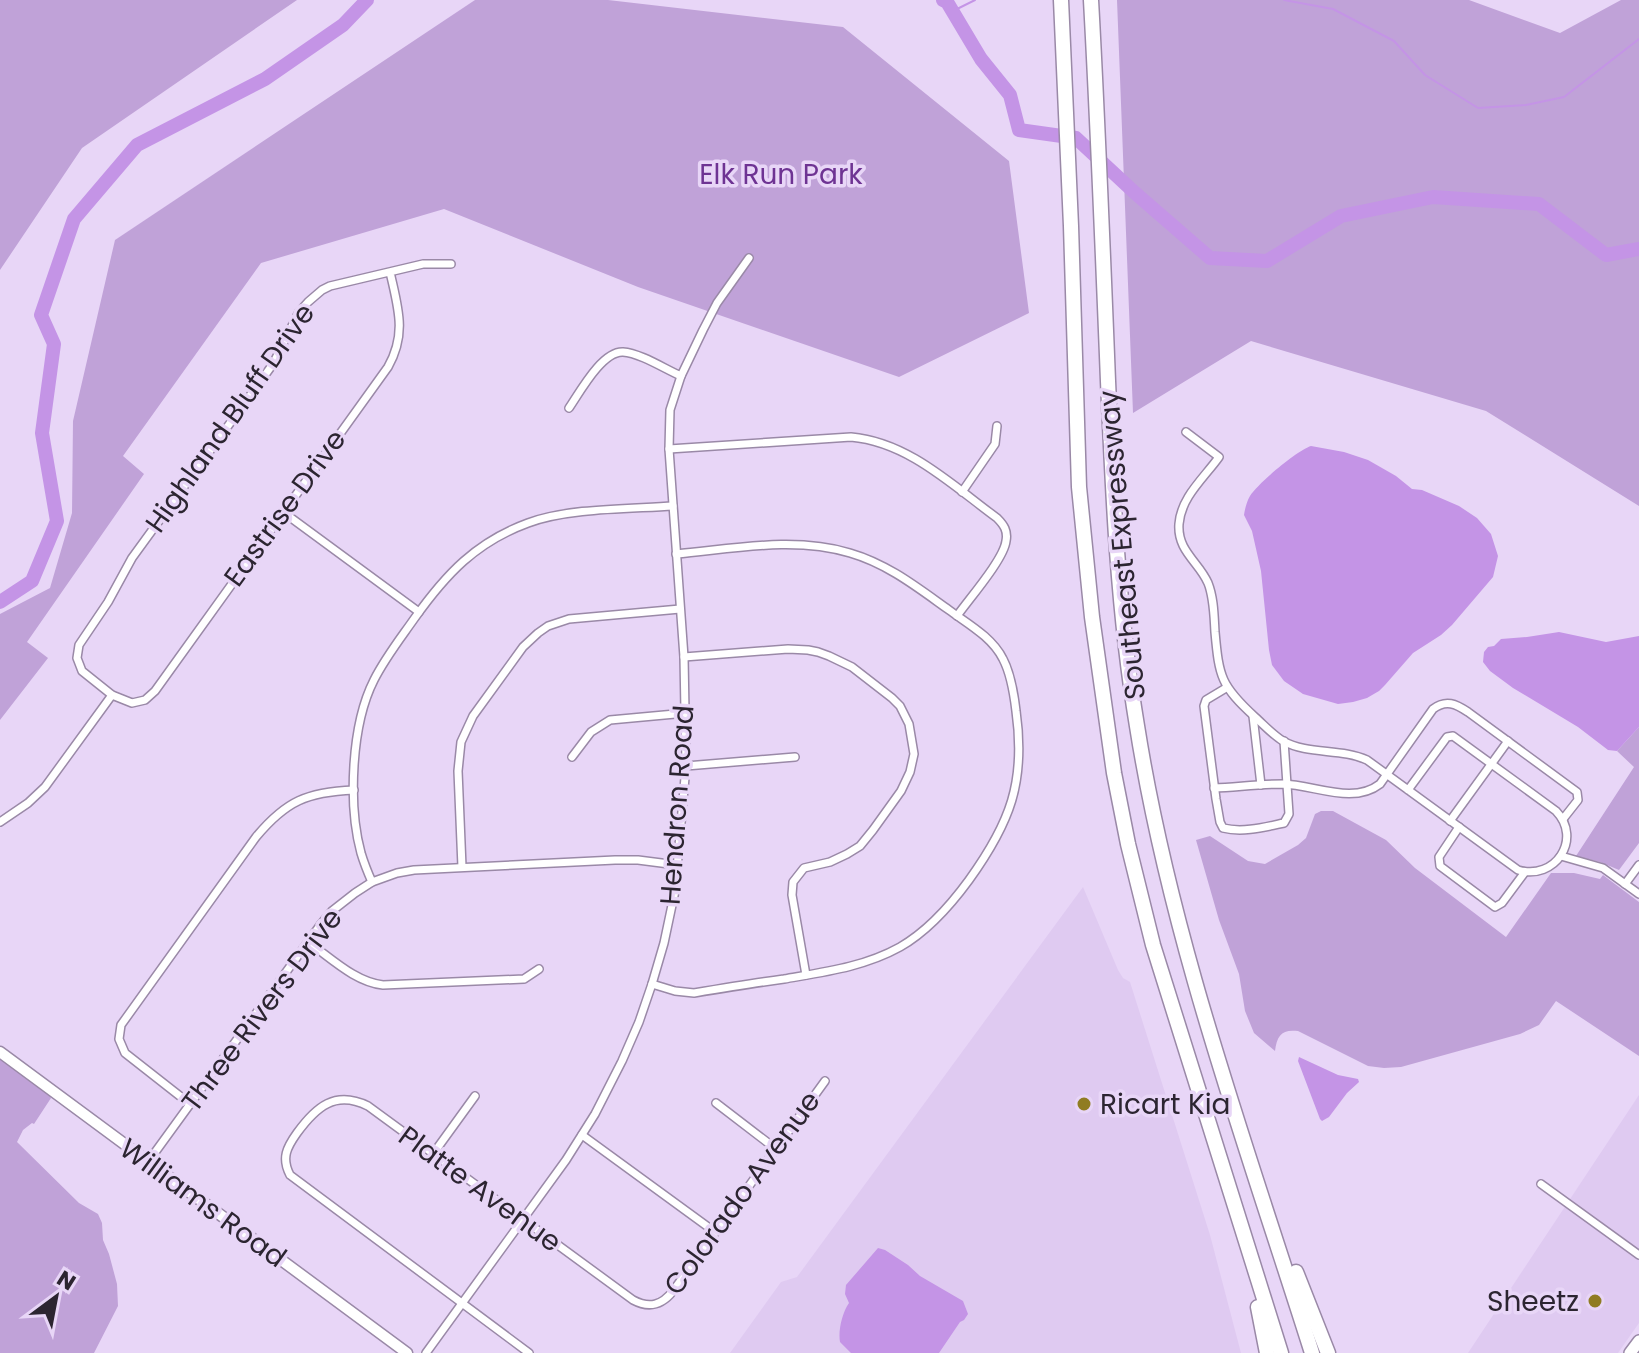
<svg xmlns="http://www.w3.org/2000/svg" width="1639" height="1353" font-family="Poppins,sans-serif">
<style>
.built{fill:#dfcaf1}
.green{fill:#c0a2d8}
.water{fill:#c494e6}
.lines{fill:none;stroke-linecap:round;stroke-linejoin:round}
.stream{stroke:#c494e6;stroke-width:2}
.river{stroke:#c494e6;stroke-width:14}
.street-casing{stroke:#9a89a7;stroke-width:10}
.secondary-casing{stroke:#9a89a7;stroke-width:13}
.primary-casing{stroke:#9a89a7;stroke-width:14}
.highway-casing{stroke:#9a89a7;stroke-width:17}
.street{stroke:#fff;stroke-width:7}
.secondary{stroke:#fff;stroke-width:10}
.primary{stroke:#fff;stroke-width:11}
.highway{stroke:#fff;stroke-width:14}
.poi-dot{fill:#907c22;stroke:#e8d6f7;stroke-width:3}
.labels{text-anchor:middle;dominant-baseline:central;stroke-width:7;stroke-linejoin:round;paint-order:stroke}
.park-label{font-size:28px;fill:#6e3393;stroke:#e8d6f7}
.street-label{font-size:28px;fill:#2c2531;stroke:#e8d6f7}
.poi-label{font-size:28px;fill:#2c2531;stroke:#e8d6f7;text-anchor:start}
</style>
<rect width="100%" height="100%" fill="#e8d6f7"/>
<!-- built -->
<g class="built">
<path d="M1083,887L1118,970L1123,978L1130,982L1210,1235L1241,1353H730L781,1282L797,1277Z"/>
<path d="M1639,1095V1323L1618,1353H1468Z"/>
</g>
<!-- green -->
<g class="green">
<path d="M0,0H297L82,148L0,270Z"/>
<path d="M475,0H608L843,27L1009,161L1029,313L899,377L638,287L444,209L261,263L123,456L144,474L27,642L48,658L0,720V614L50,588L72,513L73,421L115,240Z"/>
<path d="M1117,0H1469L1560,33L1621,0H1639V506L1486,411L1251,341L1133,413Z"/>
<path d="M1639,727V843L1619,870L1600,862L1576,856L1634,767L1617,751Z"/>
<path d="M1321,811H1333L1386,840L1415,868L1506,937L1551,873H1574L1600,879L1603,875L1639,902V1056L1556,1001L1539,1025L1520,1034L1401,1067L1384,1068L1368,1066L1298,1031C1282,1029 1277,1035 1275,1051L1254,1033L1245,1011L1239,974L1219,920L1196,840L1210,836L1248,861L1265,864L1298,845L1306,838L1315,814Z"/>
<path d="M0,1058L48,1093L51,1098L34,1124L32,1123L23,1130L17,1142L79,1203L98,1214L102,1223L103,1240L109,1254L117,1284L118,1306L94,1353H0Z"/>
</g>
<!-- water -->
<g class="water">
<path d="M1311,446L1344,452L1368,460L1396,476L1412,489L1422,490L1459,506L1477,518L1491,534L1498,556L1493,577L1452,625L1441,635L1413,653L1385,685L1379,691L1367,698L1353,702L1338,704L1303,694L1284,681L1272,665L1269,650L1261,571L1252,531L1244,515C1245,508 1247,501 1250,496C1258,483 1298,450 1311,446Z"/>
<path d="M1559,632L1606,642L1639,636V727L1617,751L1608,750L1578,727L1513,688L1490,671L1483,662L1484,652L1488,647L1494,646L1501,639L1527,637Z"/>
<path d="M1299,1057L1338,1075L1358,1079L1359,1082L1347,1093L1329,1117L1322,1121L1320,1119L1298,1061Z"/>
<path d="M878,1248L885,1250L908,1265L920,1276L963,1301L968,1314L964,1320L960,1322L939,1353H851L840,1342C838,1331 842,1313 849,1303L845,1294L846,1285Z"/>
</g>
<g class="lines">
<!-- stream -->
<g class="stream">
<path d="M1284,0L1333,9L1394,41L1425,75L1478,108L1526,105L1564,97L1639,39"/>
<path d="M953,11L975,0"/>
</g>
<!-- river -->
<g class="river">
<path d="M943,0L947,2L981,59L1010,95L1019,130L1076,138L1134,192L1210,258L1267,261L1341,216L1433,197L1539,204L1606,255L1639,249"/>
<path d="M0,602L32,581L57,521L42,433L54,344L41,315L74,219L137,145L265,79L343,25L367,0"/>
</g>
<defs>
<g id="street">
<path d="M390,272C398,308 407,333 388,367L155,691L145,700L132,703L112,695L82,671L77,658L79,645L108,602L132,558L273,364L299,312L308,302L322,290L330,286L423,264H451"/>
<path d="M569,408C580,392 602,351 623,352C640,353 665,369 681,376"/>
<path d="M1186,432L1219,457C1204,478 1181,497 1179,524C1177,551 1199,562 1208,583C1214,598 1214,616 1215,632C1219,677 1221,686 1255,717C1264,725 1273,735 1283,741C1308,755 1341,748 1367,760L1518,870C1555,881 1583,839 1556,811L1453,736L1447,737L1408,790"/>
<path d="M669,449L851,437C908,442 952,485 997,518C1004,525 1008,531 1006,541C1004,559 969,599 957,616"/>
<path d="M962,492L995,444L997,426"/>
<path d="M283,512L419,612"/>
<path d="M684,657L788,649L808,650L818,652L829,656L852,667L892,698L900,706L909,724L914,754L910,772L901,791L873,830L860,846L847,854L830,862L804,868L793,882L792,895L806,975"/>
<path d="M1226,688L1206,700L1204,706L1216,799L1220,822L1223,828C1243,833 1265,827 1284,823L1289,814L1284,741"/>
<path d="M1253,716L1261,785"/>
<path d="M572,757L591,732L610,720L686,713"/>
<path d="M686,766L795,757"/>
<path d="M1214,788C1237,787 1260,784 1283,784C1315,785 1353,805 1380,784L1433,709C1446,699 1456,704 1468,712L1577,792L1578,800L1563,819"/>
<path d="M1450,821L1508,741"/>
<path d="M0,822L28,803L45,787L112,695"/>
<path d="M1459,827L1439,857L1440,866L1495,907L1502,903L1525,872"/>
<path d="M1561,856L1603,868L1639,894"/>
<path d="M462,867L458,771L461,742L473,716L523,647L538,633L548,626L569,619L680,609"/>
<path d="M372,882C368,873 364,863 361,853C348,805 351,725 374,680C385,658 400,639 414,619C446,574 476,542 528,523C568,508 630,509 673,506"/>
<path d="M1625,884L1639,865"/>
<path d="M308,942C331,958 355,982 383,985L524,979L539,969"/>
<path d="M652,984L675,991L694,993C724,988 754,983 784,979C824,972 864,967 900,947C928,931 950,906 969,880C1010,823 1026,782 1016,711C1014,694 1011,674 1003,659C992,637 968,624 949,610C918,588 888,564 850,553C794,536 733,549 676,554"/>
<path d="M716,1103L776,1149"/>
<path d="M190,1104L125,1053L119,1039L121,1025L256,837C286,801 307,792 354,790"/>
<path d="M582,1135L715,1232"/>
<path d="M433,1154L475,1096"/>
<path d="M148,1162L321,924L332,911L355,893L372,882L397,873L414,870L615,860H638L677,865"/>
<path d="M1541,1184L1639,1255"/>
<path d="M426,1353L566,1160L595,1114L622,1061L639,1022L652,984L664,943L675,891L686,766L684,657L669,449L670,410L681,376L703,330L717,303L749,258"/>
<path d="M529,1353L290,1175C281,1158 287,1147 297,1133C316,1107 335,1090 368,1106L633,1300C650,1309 662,1305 673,1291L825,1081"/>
</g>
<path id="secondary" d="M0,1052L407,1353"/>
<path id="primary" d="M1630,1353L1639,1341"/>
<g id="highway">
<path d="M1061,0L1071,226L1079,487L1092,617L1114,773L1128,844L1153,945L1281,1353"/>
<path d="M1091,0C1098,127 1103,254 1108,381C1113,497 1118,612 1137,726C1171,941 1247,1147 1312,1353"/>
<path d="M1296,1272L1328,1353"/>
<path d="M1258,1307L1267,1353"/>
</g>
</defs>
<!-- street casing -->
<use href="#street" class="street-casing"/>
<!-- secondary casing -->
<use href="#secondary" class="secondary-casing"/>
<!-- primary casing -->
<use href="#primary" class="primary-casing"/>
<!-- highway casing -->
<use href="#highway" class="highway-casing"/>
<!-- street -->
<use href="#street" class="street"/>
<!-- secondary -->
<use href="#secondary" class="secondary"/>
<!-- primary -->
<use href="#primary" class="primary"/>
<!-- highway -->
<use href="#highway" class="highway"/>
</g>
<!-- markers -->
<g class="poi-dot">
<circle cx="1084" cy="1104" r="8"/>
<circle cx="1595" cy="1301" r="8"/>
</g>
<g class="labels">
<!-- park labels -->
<g class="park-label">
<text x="781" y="174">Elk Run Park</text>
</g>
<!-- street labels -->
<g class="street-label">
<text transform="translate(230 418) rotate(-55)">Highland Bluff Drive</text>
<text transform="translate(285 508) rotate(-54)">Eastrise Drive</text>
<text transform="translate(1122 545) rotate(-95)">Southeast Expressway</text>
<text transform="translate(677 805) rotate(-86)">Hendron Road</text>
<text transform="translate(262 1010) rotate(-53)">Three Rivers Drive</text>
<text transform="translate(480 1189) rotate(36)">Platte Avenue</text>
<text transform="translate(742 1193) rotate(-54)">Colorado Avenue</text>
<text transform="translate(203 1203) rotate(36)">Williams Road</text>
</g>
<!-- poi labels -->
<g class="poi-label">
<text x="1100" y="1104">Ricart Kia</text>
<text x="1579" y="1301" text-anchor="end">Sheetz</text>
</g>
</g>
<!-- north arrow -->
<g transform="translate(56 1297) rotate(32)" stroke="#e8d6f7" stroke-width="6" paint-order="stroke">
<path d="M0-6L14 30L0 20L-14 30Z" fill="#2c2531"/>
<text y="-12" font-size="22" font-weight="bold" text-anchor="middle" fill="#2c2531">N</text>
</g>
</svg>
